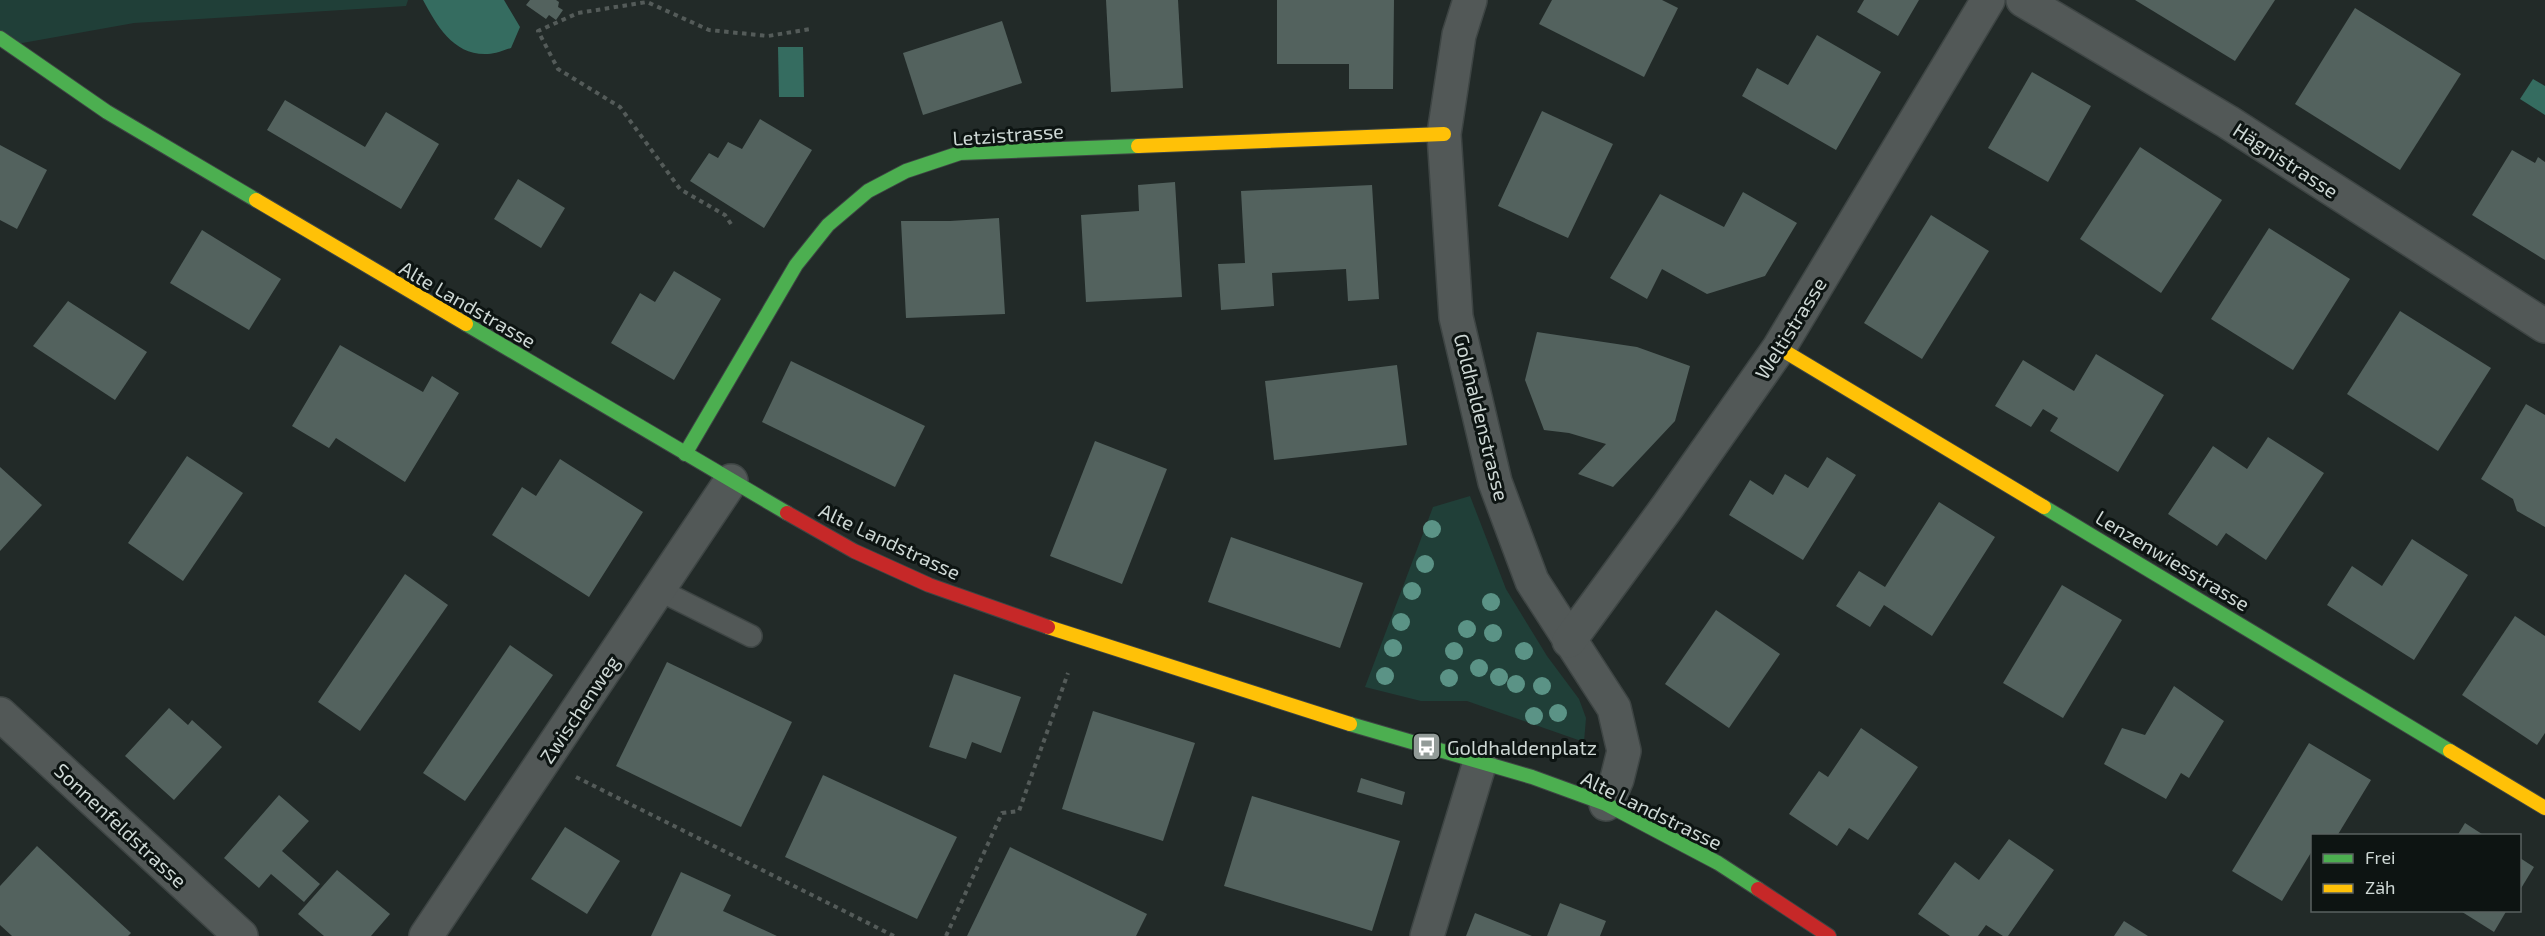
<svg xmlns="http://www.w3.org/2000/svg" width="2545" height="936" font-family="'Exo 2',sans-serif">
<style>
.green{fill:#203f38}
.water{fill:#356c60}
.building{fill:#53625e}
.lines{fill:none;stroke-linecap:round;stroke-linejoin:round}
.lane-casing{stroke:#3e4544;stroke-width:24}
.street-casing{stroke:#3e4544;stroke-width:36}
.fast-casing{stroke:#3e4544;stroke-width:16}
.slow-casing{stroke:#3e4544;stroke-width:16}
.jam-casing{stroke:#3e4544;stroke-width:16}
.path{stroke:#545b59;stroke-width:4;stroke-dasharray:4.5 4.5;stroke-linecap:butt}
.lane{stroke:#525857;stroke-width:21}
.street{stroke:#525857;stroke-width:33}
.fast{stroke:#4caf50;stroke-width:14}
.slow{stroke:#ffc107;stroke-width:14}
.jam{stroke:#c62828;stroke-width:14}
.tree{fill:#5b9386}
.labels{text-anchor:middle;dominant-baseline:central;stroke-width:6;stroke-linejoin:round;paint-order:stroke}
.street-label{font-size:20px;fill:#ced8d5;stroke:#0d1412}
.poi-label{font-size:20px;fill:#ced8d5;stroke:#0d1412;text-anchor:start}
</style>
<rect width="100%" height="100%" fill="#222a28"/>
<!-- green -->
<g class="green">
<path d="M0,0H408L406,6L134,23L0,47Z"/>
<path d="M1470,496L1506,589L1547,656L1579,699L1586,718L1584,742L1467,701H1421L1365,687L1433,507Z"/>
</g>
<!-- water -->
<g class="water">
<path d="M423,0H504L520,27L511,48C504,50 495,54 488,54C454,56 437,26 423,0Z"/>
<path d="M778,47H803L804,97H779Z"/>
<path d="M2533,79L2545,86V115L2520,99Z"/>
</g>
<!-- building -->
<g class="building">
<path d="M530,0H556L559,2L558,7L563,10L556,20L549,15L546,19L526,5Z"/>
<path d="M1106,0H1178L1183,88L1111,92Z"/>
<path d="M1277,0H1394L1393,89H1349V64H1277Z"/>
<path d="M1552,0H1662L1678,8L1644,77L1539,24Z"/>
<path d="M1864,0H1919L1898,36L1857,12Z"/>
<path d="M2135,0H2275L2235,61Z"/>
<path d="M2355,8L2461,74L2400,170L2295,104Z"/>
<path d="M1002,21L1022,83L923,115L903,53Z"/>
<path d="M1817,35L1881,72L1836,150L1742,96L1757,68L1788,85Z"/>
<path d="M2032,72L2091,106L2048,182L1988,148Z"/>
<path d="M285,100L365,147L386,112L439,144L401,209L267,130Z"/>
<path d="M1542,111L1613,144L1568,238L1498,206Z"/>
<path d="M760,119L812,150L764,228L690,181L709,153L718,158L728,142L742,149Z"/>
<path d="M0,145L47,170L17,229L0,220Z"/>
<path d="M2140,147L2222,200L2161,293L2080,239Z"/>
<path d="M2512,150L2535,163L2538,157L2545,162V260L2472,215Z"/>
<path d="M518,179L565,208L541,248L494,219Z"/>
<path d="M1175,182L1182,297L1086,302L1081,215L1139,211L1138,185Z"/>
<path d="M1372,185L1379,299L1348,301L1346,269L1272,273L1274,306L1221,310L1218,264L1245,263L1241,191Z"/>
<path d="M1743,192L1797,223L1765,276L1707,294L1662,269L1647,299L1610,278L1660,194L1724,227Z"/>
<path d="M1931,215L1989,251L1922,359L1864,323Z"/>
<path d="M999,218L1005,314L906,318L901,221H950Z"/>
<path d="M2269,228L2350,279L2293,370L2211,319Z"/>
<path d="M202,230L281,279L249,330L170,283Z"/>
<path d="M674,271L721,299L674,380L611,343L640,293L655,302Z"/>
<path d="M68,301L147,352L115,400L33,346Z"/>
<path d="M2400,311L2491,368L2438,451L2347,394Z"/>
<path d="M1537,332L1637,347L1690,366L1675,421L1613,487L1578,474L1606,444L1569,433L1544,430L1525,380Z"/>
<path d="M340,345L423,392L432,376L459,393L405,482L336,438L329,448L292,426Z"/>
<path d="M2096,354L2164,395L2118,472L2050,431L2058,418L2043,409L2031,427L1995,406L2023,360L2074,391Z"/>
<path d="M791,361L925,426L895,487L762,422Z"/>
<path d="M1397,365L1407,445L1274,460L1265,381Z"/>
<path d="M2526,404L2545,415V527L2517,511L2513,499L2481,479Z"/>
<path d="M2268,437L2324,473L2266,560L2226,533L2217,546L2168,514L2213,446L2247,469Z"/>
<path d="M1095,441L1167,469L1122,584L1050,556Z"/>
<path d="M187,456L243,493L183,581L128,543Z"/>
<path d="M1827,457L1856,475L1803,560L1729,515L1750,480L1773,495L1785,474L1808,488Z"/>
<path d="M560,459L643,512L589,597L492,535L522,487L536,496Z"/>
<path d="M0,467L42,505L0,551Z"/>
<path d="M1939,502L1995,537L1932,636L1884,605L1870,627L1836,606L1859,571L1885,587Z"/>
<path d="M1231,537L1363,583L1340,648L1208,602Z"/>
<path d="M2412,539L2468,575L2414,660L2327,605L2352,566L2382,586Z"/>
<path d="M405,574L448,605L360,731L318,702Z"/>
<path d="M2062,585L2122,620L2063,718L2003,683Z"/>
<path d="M1716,610L1780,654L1729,728L1665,684Z"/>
<path d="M2515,616L2545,636V733L2537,745L2462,695Z"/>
<path d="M510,645L553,675L465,801L423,773Z"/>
<path d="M667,662L792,722L741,827L616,766Z"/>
<path d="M954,674L1021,697L1001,753L972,742L966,759L929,747Z"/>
<path d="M2174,686L2224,721L2189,778L2181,773L2166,799L2104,764L2122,728L2145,735Z"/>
<path d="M169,708L188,725L192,720L222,747L174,800L125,756Z"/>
<path d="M1093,711L1195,743L1163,841L1062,809Z"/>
<path d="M1861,728L1918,767L1868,840L1849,828L1837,846L1789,814L1819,771L1828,777Z"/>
<path d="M2309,743L2371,780L2337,836H2312V851L2282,901L2232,871Z"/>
<path d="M823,775L957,837L917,919L785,857Z"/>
<path d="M1361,778L1405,792L1402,805L1357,792Z"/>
<path d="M279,795L309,821L282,851L320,884L304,902L271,874L259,888L224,858Z"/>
<path d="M1252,796L1400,841L1372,931L1224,886Z"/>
<path d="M2465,823L2485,836H2457Z"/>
<path d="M565,827L620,861L587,914L531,879Z"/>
<path d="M2009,839L2054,870L2008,936H2003L1986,925L1978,936H1950L1918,914L1955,862L1979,880Z"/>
<path d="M37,846L131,933L128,936H12L0,925V886Z"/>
<path d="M1010,847L1147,914L1136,936H967Z"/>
<path d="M2520,858L2534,867L2520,890Z"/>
<path d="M337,870L390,914L371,936H324L298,914Z"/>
<path d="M681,872L731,895L723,911L777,936H651Z"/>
<path d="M1560,903L1606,921L1600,936H1547Z"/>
<path d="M2459,910H2507L2494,932Z"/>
<path d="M1475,913L1532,936H1466Z"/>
<path d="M2124,921L2148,936H2114Z"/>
</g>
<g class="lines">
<defs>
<path id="lane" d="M659,590L751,636"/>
<g id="street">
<path d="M1470,0L1459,35L1444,134L1456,317L1495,482L1532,581L1614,708L1624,751L1617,779L1606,804"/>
<path d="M2023,0L2228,122L2545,326"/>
<path d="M1569,641L1668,506L1779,348L1988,0"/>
<path d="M0,714L241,936"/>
<path d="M426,936L731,481"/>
<path d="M1427,936L1480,762"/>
</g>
<g id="fast">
<path d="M0,38L107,112L256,200"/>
<path d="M466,324L787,513"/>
<path d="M685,454L796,265L828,225L868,191L906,171L960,153L1138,146"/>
<path d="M2044,507L2450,751"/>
<path d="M1350,724L1532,777L1606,804L1718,863L1758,889"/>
</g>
<g id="slow">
<path d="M1138,146L1444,134"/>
<path d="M256,200L466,324"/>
<path d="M1779,348L2044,507"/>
<path d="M1048,627L1350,724"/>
<path d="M2450,751L2545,808"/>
</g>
<g id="jam">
<path d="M787,513L854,551L929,585L1048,627"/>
<path d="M1758,889L1829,936"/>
</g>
</defs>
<!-- lane casing -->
<use href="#lane" class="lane-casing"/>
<!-- street casing -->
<use href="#street" class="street-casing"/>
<!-- fast casing -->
<use href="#fast" class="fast-casing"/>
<!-- slow casing -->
<use href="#slow" class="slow-casing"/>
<!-- jam casing -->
<use href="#jam" class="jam-casing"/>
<!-- path -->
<g class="path">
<path d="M731,224L725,215L680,189L620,107L558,69L538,31L578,13L647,2L709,30L768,36L810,29"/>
<path d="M576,777L894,936"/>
<path d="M946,936L1002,813L1019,811L1068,673"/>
</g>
<!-- lane -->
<use href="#lane" class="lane"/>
<!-- street -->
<use href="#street" class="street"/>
<!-- fast -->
<use href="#fast" class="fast"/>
<!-- slow -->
<use href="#slow" class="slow"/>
<!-- jam -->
<use href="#jam" class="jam"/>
</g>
<!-- trees -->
<g class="tree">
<circle cx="1432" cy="529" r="9"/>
<circle cx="1425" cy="564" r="9"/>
<circle cx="1412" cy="591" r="9"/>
<circle cx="1491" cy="602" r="9"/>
<circle cx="1401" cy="622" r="9"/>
<circle cx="1467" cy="629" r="9"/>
<circle cx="1493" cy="633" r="9"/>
<circle cx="1393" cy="648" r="9"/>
<circle cx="1454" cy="651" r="9"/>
<circle cx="1524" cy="651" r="9"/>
<circle cx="1479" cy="668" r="9"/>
<circle cx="1385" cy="676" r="9"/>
<circle cx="1499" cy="677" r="9"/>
<circle cx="1449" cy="678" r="9"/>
<circle cx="1516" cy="684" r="9"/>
<circle cx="1542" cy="686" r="9"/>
<circle cx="1558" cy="713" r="9"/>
<circle cx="1534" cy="716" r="9"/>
</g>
<!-- icons -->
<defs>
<symbol id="bus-square" viewBox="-11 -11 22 22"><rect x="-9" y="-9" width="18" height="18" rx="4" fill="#929b98" stroke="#0d1412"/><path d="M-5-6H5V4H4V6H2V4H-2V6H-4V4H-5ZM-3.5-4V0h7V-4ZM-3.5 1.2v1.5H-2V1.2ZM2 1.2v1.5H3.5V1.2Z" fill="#fff"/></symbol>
</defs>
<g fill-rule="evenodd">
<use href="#bus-square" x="1410" y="730" width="33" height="33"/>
</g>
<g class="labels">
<!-- street labels -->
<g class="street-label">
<text transform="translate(1008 134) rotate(-4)">Letzistrasse</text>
<text transform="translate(2286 160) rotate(33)">Hägnistrasse</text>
<text transform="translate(468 304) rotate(30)">Alte Landstrasse</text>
<text transform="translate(1790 328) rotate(-58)">Weltistrasse</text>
<text transform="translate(1482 417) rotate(76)">Goldhaldenstrasse</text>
<text transform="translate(890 541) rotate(25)">Alte Landstrasse</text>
<text transform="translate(2173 560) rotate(31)">Lenzenwiesstrasse</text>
<text transform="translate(579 709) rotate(-56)">Zwischenweg</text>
<text transform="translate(1652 810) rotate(26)">Alte Landstrasse</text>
<text transform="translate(121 825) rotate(43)">Sonnenfeldstrasse</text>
</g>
<!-- poi labels -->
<g class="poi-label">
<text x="1447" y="747">Goldhaldenplatz</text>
</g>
</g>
<!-- legend -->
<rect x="2311" y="834" width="210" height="78" fill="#0d1412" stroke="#5a6260" stroke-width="1.5"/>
<rect x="2323" y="854" width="30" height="9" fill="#4caf50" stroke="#5a6260" stroke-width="1.5"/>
<text x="2365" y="864" font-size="18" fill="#ced8d5">Frei</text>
<rect x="2323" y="884" width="30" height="9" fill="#ffc107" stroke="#5a6260" stroke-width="1.5"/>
<text x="2365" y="894" font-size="18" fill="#ced8d5">Zäh</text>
</svg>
